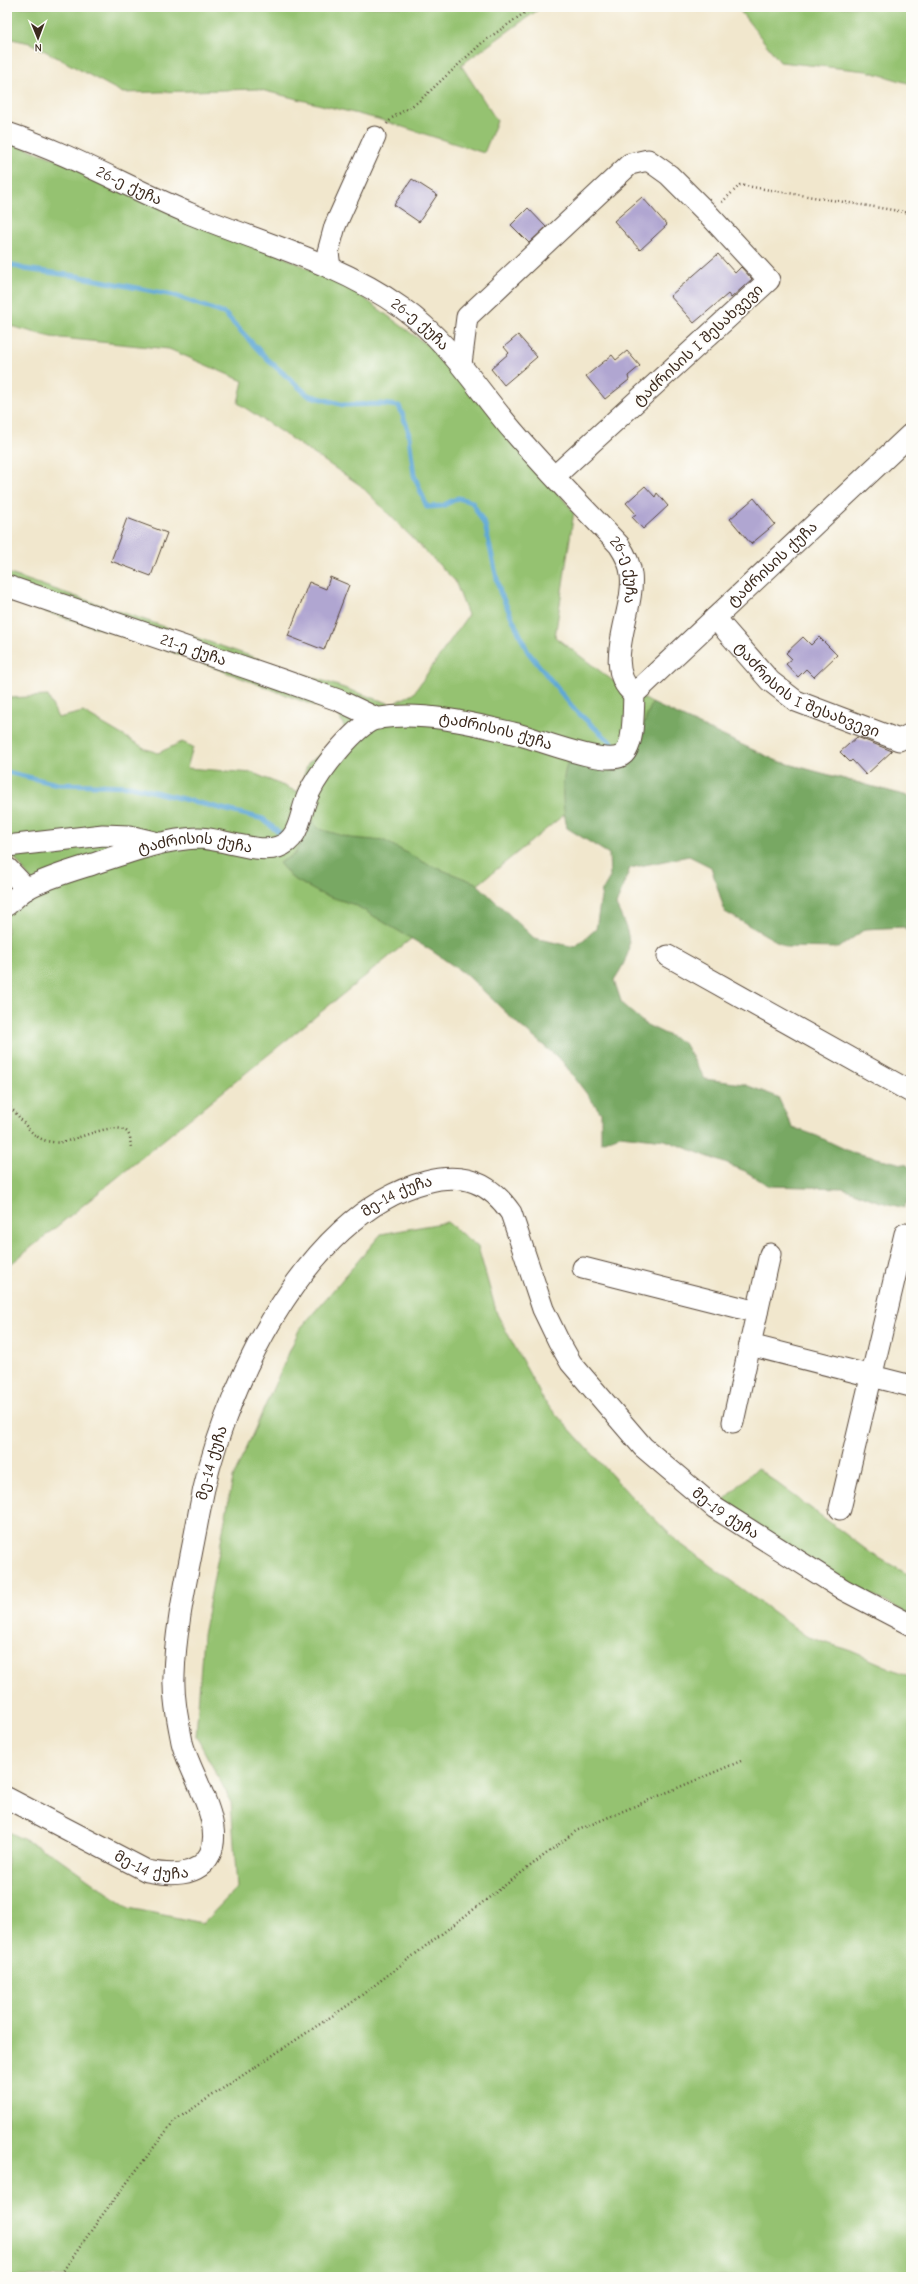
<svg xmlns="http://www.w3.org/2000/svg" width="918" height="2284" font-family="'Comic Neue','Noto Sans Georgian',sans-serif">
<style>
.green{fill:#95c271;stroke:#687648}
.forest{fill:#78a863;stroke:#5a6940}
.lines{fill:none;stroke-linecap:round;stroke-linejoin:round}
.stream{stroke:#5ea8d6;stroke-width:5}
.building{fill:#b0a6d1}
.minor-casing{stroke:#564638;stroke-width:23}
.path{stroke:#564638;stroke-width:2.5;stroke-dasharray:1 3;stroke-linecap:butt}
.minor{stroke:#fff;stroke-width:21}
.labels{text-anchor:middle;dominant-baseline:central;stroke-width:3.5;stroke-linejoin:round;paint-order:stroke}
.street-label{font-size:15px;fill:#3b2a1e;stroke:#fdfcf7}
</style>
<rect width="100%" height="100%" fill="#fdfcf7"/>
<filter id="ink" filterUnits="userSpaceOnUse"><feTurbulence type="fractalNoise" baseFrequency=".025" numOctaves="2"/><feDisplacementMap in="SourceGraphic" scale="8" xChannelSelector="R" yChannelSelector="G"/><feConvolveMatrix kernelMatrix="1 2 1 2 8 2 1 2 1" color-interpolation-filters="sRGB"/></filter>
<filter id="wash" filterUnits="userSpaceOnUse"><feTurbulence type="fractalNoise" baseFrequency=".012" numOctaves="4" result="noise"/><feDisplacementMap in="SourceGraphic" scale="16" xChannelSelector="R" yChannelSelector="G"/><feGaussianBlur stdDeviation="0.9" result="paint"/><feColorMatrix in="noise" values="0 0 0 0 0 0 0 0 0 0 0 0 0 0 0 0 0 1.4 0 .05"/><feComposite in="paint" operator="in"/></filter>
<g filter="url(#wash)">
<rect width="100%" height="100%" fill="#f1e7cd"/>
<!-- green -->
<g class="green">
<path d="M7,7H542L461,65L497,121L484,153L378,119L257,89L123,93L30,43L7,38Z"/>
<path d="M737,7H911V84L867,71L780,62Z"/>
<path d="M7,141L148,193L352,289L447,360L574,512L555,637L612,680L664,710L777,761L911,797L635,757L7,1267V899L32,881L7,848V698L48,696L58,718L83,712L146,749L158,753L182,742L193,747L187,768L253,773L298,792L308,763L337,743L345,729L339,715L162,648L7,600V573L391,704L413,694L468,615L455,581L360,485L238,403L243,381L169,349L51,337L7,325Z"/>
<path d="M447,1222L478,1247L497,1314L544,1401L629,1494L678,1542L806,1636L851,1651L911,1677V2277H7V1831L53,1854L129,1908L203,1923L237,1888L231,1801L196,1736L203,1635L233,1478L299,1330L381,1234Z"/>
<path d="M757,1468L872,1554L911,1576V1615L842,1580L722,1502Z"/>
</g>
<!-- forest -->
<path class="forest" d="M652,703L777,761L911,797V932L904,927L865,929L839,948L787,947L725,912L711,867L689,856L630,868L616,905C632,939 635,948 614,980L622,1004L645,1024L684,1043L705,1079L743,1084L778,1097L792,1127L817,1136L851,1152L907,1165L911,1169V1195L904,1208L877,1201L843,1188L769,1186L745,1171L665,1140L620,1135L601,1142V1113L562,1061L518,1024L468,976L432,951L355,905L319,893L292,878L279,863L295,854L311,819L319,829L351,838L385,841L429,865L476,883L534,938L575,947L596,929L602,891L610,877L609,854L567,828C562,804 560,782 569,758L617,771L628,765Z"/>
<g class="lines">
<!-- stream -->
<g class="stream">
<path d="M7,263L24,269L76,276L173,295L225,314L267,359L308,395L344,405L381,404L399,406L408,429L414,475L427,507L442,506L458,498L472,502L485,525L500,592L528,652L575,710L615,746"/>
<path d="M7,772L57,784L131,786L263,819L283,836"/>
</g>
</g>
<g id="blocks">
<!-- building -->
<g class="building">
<path d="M412,179L437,195L419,222L394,205Z"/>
<path d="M642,197L667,225L640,250L614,221Z"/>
<path d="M528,208L546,227L529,243L511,225Z"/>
<path d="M718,254L735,273L741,267L752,279L731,298L728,294L694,323L670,296Z"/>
<path d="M518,335L537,357L504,385L491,369L509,353L504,347Z"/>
<path d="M627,351L640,366L628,376L629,380L605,399L586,376L612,355L616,360Z"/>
<path d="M645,486L655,497L657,493L668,506L643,529L632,517L636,514L626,503Z"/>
<path d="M754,498L775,524L751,544L730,519Z"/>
<path d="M127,518L167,533L151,576L111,561Z"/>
<path d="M330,577L349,585L324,650L288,636L309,582L326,589Z"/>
<path d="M803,637L811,645L819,637L837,655L814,677L806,669L798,677L786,664L792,659L786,653Z"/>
<path d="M857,737L892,751L866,775L852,760L850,762L840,752Z"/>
</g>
</g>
</g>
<g filter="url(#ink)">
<use href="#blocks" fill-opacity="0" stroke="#564638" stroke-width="1"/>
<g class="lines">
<defs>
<g id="minor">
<path id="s1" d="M7,133C71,154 129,188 191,214C262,243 339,263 402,308C451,343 475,387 513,431C547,471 584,508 619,545C625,554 630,563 631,574C636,610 600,667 634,694"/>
<path d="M330,268L328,252L335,226L375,137"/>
<path d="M461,364L467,317L630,164L648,160L669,175L709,215L769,280L555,476"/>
<path id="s2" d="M7,586L282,680L338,700L378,719"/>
<path id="s3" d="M715,618L770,681L796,701L899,740L911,734"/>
<path d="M7,846L103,835L129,836L158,843"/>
<path d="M7,868L27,889"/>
<path id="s4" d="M7,905C14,899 21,892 28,888C49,877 71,871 93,864C126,853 164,839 198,838C221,838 257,854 278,847C302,839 299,812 309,793C319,772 357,722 379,718C423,711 471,723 513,733C536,738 602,766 621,756C635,749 633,709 634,694L911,434"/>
<path d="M668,956L911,1092"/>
<path d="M583,1268L757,1312"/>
<path d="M750,1345L911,1386"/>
<path d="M733,1422L770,1254"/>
<path d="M840,1509L905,1234"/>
<path id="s5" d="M7,1798L147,1871C168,1875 198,1878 210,1854C225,1822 189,1773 182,1742C178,1721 173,1698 174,1676C175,1625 190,1564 199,1513C219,1398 303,1214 426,1182C463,1172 490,1182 511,1213L543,1309L558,1340L571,1363L643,1447L715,1508L844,1590L911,1625"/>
</g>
</defs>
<!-- minor casing -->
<use href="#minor" class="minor-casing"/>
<!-- path -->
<g class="path">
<path d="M387,124L392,118L418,102L483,42L533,7"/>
<path d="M722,202L740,185L911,213"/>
<path d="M7,1105C22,1116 28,1136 47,1141C51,1142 58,1143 62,1142C75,1141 121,1117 129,1135C131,1138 130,1143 131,1147"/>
<path d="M59,2277L100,2218L174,2121L350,2004L576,1831L741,1761"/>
</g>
<!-- minor -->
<use href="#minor" class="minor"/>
</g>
</g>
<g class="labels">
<!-- street labels -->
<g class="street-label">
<text stroke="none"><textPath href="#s1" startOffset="133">26-ე ქუჩა</textPath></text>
<text stroke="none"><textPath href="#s1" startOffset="457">26-ე ქუჩა</textPath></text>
<text transform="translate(698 345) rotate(-43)">ტაძრისის I შესახვევი</text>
<text stroke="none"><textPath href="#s4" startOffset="958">ტაძრისის ქუჩა</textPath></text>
<text stroke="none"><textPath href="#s1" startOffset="781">26-ე ქუჩა</textPath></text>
<text stroke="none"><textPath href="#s2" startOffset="197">21-ე ქუჩა</textPath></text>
<text stroke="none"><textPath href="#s3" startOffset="120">ტაძრისის I შესახვევი</textPath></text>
<text stroke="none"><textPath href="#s4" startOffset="574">ტაძრისის ქუჩა</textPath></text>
<text stroke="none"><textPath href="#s4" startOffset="202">ტაძრისის ქუჩა</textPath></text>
<text stroke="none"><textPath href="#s5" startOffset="965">მე-14 ქუჩა</textPath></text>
<text stroke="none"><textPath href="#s5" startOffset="630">მე-14 ქუჩა</textPath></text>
<text stroke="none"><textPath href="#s5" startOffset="1474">მე-19 ქუჩა</textPath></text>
<text stroke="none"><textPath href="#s5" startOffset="161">მე-14 ქუჩა</textPath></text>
</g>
</g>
<!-- margin -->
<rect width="918" height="2284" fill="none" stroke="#fdfcf7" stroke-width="24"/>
<!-- north arrow -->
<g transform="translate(38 38) rotate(179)" stroke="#fdfcf7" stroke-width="3" paint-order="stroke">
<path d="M0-3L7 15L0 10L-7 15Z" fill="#3b2a1e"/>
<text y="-6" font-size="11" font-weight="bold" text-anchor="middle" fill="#3b2a1e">N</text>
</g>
</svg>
